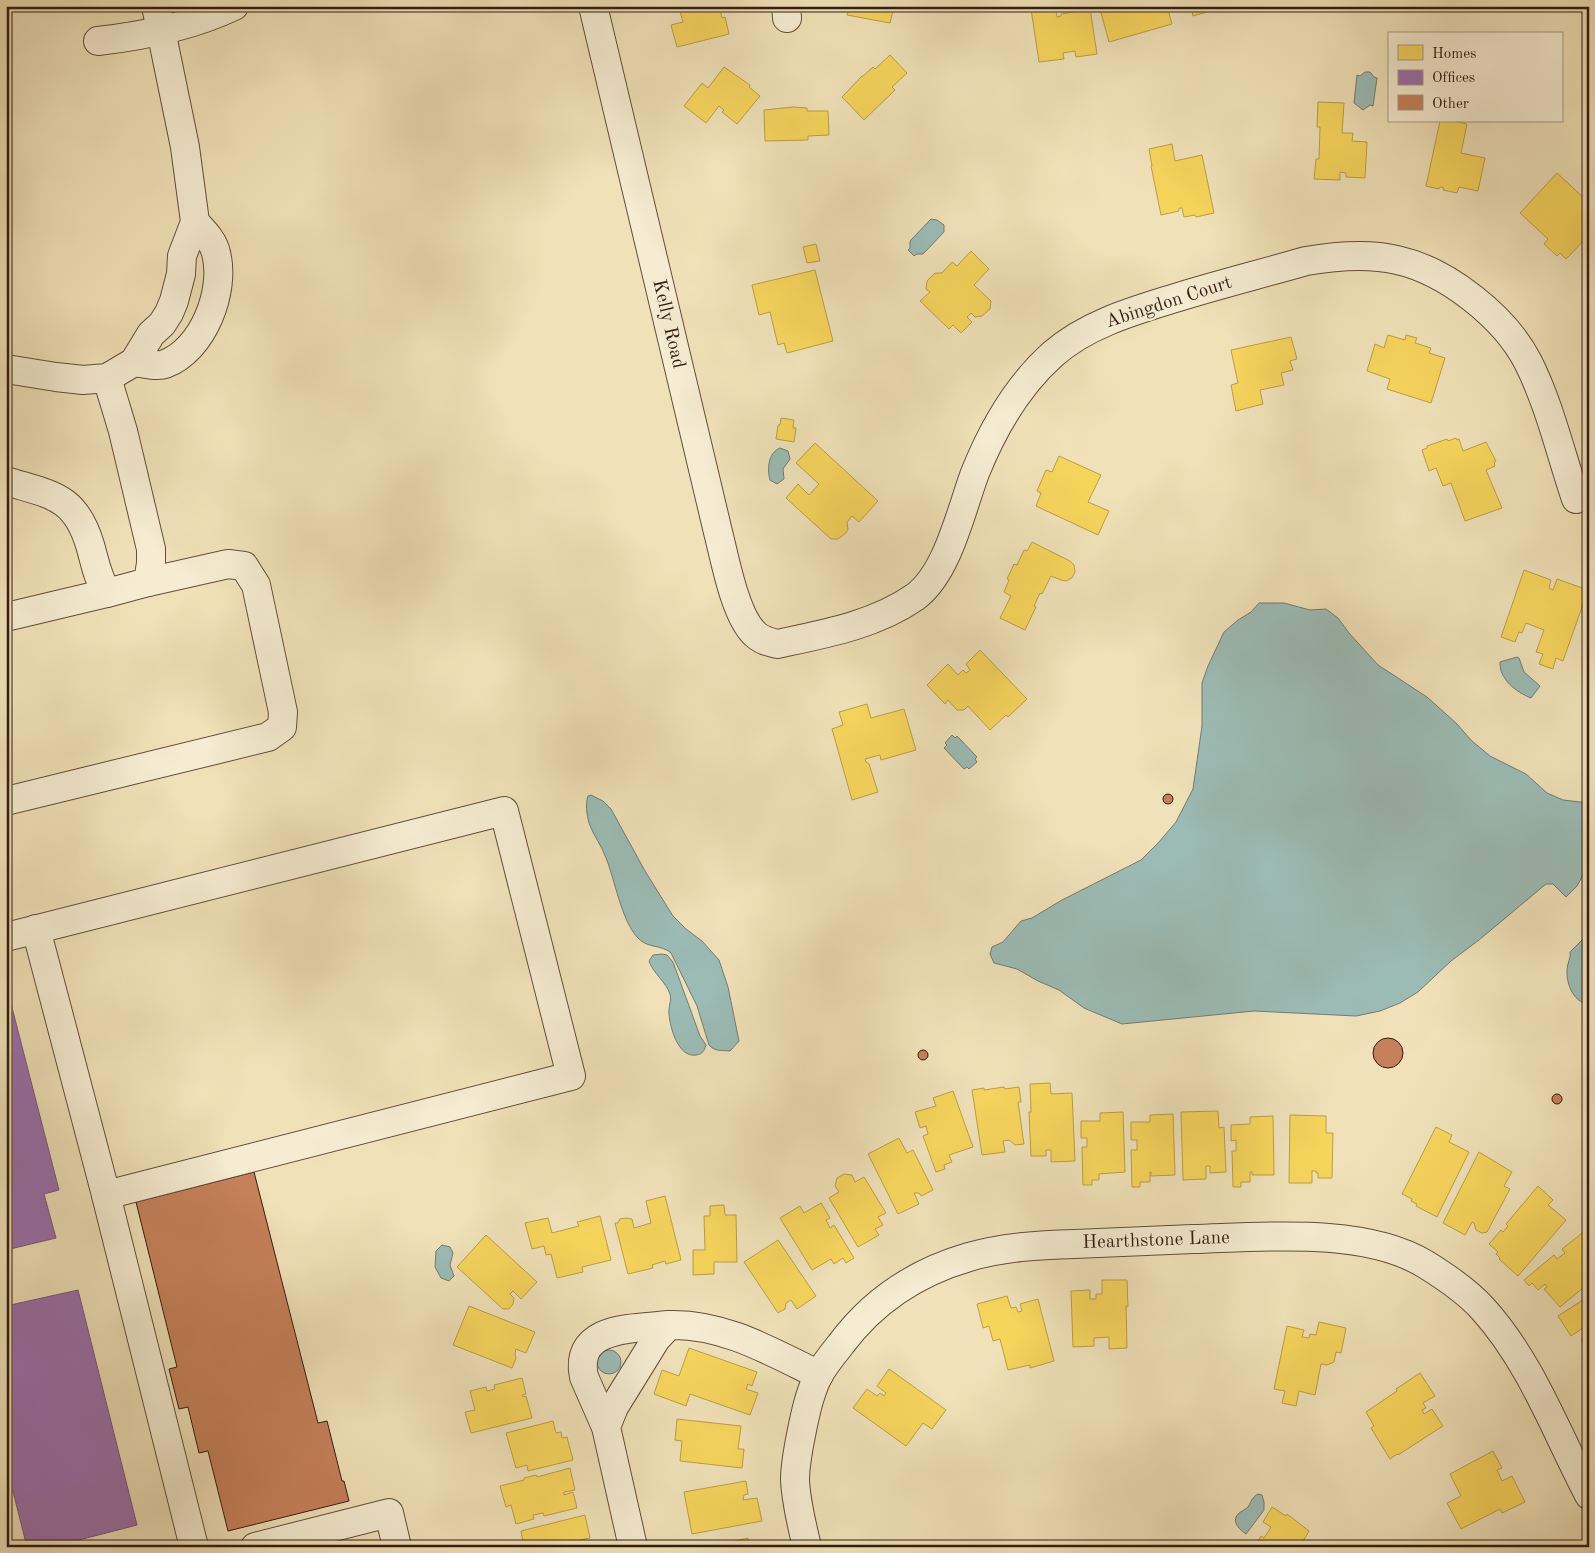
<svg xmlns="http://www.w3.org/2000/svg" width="1595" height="1553" font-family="'Old Standard TT',serif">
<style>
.water{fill:#9bbcb5;stroke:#717c74}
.homes{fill:#f6d55c;stroke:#bb9e46}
.offices{fill:#9970ab;stroke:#7a577d}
.building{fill:#c6815a;stroke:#321d13}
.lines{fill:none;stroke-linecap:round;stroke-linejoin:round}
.minor-casing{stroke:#624e3c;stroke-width:30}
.minor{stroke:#f5ecd1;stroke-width:28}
.labels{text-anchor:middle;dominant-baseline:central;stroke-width:5;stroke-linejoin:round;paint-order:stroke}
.street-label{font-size:19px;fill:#321d13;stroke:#f5ecd1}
</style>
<rect width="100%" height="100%" fill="#f0e1b8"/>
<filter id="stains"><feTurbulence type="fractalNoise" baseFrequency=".004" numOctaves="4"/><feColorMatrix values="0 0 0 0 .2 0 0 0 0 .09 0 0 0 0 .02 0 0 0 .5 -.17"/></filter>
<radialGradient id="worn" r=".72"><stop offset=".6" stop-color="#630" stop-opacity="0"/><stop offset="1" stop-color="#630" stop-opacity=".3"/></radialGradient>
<!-- water -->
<g class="water">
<path d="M1365,72H1370L1374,77L1377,78L1373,106L1370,105L1363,110L1354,103L1357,75L1360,76Z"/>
<path d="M931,219L937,220L944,225V232L923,254H917L914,256L908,250L910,248V241Z"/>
<path d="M780,448L788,451L790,459L783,469L784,479L777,484L770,480C767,469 768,453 780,448Z"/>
<path d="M1259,603H1284L1310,610L1326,609L1338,618L1349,633L1378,665L1427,697L1456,723L1472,741L1490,756L1526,774L1547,793L1563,800L1589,803V864L1577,886L1566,897L1553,884H1546L1479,940L1451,961L1418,992L1400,1003L1380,1011L1356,1016L1254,1011L1122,1024L1084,1008L1059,990L1038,981L1017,969L994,963L990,954L992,947L1003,942L1021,921L1032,918L1062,900L1141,860L1159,842L1176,822L1193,789L1202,726V683L1208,666L1224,632L1238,620L1251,612Z"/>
<path d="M1517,657L1519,658L1524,672L1540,686L1531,698C1516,692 1499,679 1500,662Z"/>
<path d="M952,735L955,738L957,736L977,757L975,759L977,762L969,769L967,767L964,769L944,748L947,745L945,743Z"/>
<path d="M591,795L603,801L611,809L645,871L673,916L686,929L702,941L719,960L728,987L739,1041L730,1051C722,1050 715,1052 709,1045L697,1006L671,953C661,944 647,949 637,937C621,919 615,880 606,858C602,846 593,835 589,823C587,815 585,804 588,796Z"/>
<path d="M1589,933V967L1585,975L1583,983L1585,989L1589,991V1004C1572,1003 1564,979 1568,964C1569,959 1571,957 1570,952Z"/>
<path d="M662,954L667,955L673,962L700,1036L706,1045C704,1051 703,1054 696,1055C678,1058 670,1027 669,1014C668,1007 672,1001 670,994C666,982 653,973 649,961L653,955Z"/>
<path d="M442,1245L450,1247L453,1253L450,1265L454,1276L449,1281L441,1278L435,1267L436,1251Z"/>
<circle cx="609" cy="1362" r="12"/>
<path d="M1258,1494L1262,1495L1264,1502V1510L1246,1534C1240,1530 1231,1522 1238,1514C1241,1511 1245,1510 1248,1507C1251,1502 1252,1497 1258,1494Z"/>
</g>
<!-- homes -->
<g class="homes">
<path d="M674,6H719L722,18L725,17L729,34L677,47L671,25L683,22L680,11L676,12Z"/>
<path d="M849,6H907L906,9L894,7L890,23L847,15Z"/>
<path d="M1055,6L1057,17L1061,16V14L1074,12L1073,10L1090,8L1097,54L1076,57L1075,51L1063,53L1064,59L1039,62L1031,9Z"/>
<path d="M1109,6H1167L1172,24L1109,42L1100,9Z"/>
<path d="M1191,6H1229L1193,16Z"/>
<path d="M890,55L907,73L892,87L895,90L864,120L842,97L862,76H863L873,67L875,69Z"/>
<path d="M724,67L750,85L749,87L760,96L737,124L722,112L724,110L719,106L706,123L684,106L702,83L708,88Z"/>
<path d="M1318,102L1344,103L1342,133H1353L1352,141L1367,142L1365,178L1346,177V173L1340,172V180L1314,179L1316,159H1319L1320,127H1317Z"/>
<path d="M793,107L807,108V111H828L829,135L808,136V140L765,141L764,110Z"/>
<path d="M1440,121H1453L1467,124L1461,153L1485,158L1478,191L1459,187L1457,193L1443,190L1444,188L1440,187L1439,189L1426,186Z"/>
<path d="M1172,144L1175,161L1202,155L1214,213L1196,217L1195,215L1184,217L1182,208H1179V211L1161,215L1151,166H1152L1149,149Z"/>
<path d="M1557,173L1585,199L1589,195V235L1566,259L1560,253L1557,256L1544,244L1548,239L1520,213Z"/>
<path d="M816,244L820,261L807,263L803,247Z"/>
<path d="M971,251L989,269L974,285L991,301L990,309L982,316L975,317L971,313L967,317L972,322L961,333L953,325L949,329L920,301L930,292L926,289L927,281L935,273H942L952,262L957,266Z"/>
<path d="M815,270L833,341L787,353L784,343L778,345L770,312L759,315L752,285Z"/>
<path d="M1388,335L1405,340L1406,335L1417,338L1415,343L1431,348L1429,353L1445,358L1431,403L1387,389L1390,379L1367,371L1375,344L1384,348Z"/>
<path d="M1291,337L1297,359L1290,361L1293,370L1281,373L1284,385L1260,390L1263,404L1236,411L1231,385L1238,383L1231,350Z"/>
<path d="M781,418L794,420L793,428H796L794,442L776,439L778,425H780Z"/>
<path d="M1456,438L1457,440L1459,439L1463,451L1486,442L1496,461L1494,462L1495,466L1486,470L1502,508L1465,521L1451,483L1443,486L1436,468L1429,471L1422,450L1427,448V446L1447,439L1448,441Z"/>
<path d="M815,443L878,501L859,522L852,516L847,522L848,529L846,533L838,539H831L786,498L798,484L809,495L819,484L796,463Z"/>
<path d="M1059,456L1101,475L1088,502L1109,511L1098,535L1036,506L1041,493L1037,491L1046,470L1052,472Z"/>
<path d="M1032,542L1070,561L1074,565L1075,572L1072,578L1066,581L1061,580L1051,576L1042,594L1040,593L1034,606L1036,607L1025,630L1000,618L1011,596L1004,592L1009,580L1007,579L1014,564L1017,565L1024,550L1027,551Z"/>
<path d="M1524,570L1551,580L1549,588L1553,590L1557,579L1588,590L1563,661L1556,658L1553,669L1539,664L1543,654L1536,652L1544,630L1526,623L1522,633L1519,632L1515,642L1501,637Z"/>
<path d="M980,650L1027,699L1008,717L1006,715L990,730L968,706L964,710H957L948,700L945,704L927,685L948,664L958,675L963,670L966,673L970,670L966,664Z"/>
<path d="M867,704L871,718L904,709L916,750L881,760L880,755L865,759L866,762L869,764L878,792L852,800L832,729L843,725L839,712Z"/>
<path d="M1050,1083L1051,1094L1072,1093L1075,1161L1051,1162V1150H1046V1156H1031L1029,1112H1031L1030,1084Z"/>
<path d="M1004,1087L1005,1089L1019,1087L1021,1102H1018L1024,1144L1015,1145L1009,1140L1003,1141L1005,1152L982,1155L972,1090L984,1088V1090Z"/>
<path d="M953,1091L973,1147L949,1155L952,1162L944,1165L945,1169L936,1172L923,1136L928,1134L926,1126L920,1128L915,1112L936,1106L933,1098Z"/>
<path d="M1218,1111L1219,1128L1224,1127L1226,1172L1210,1173V1166H1206V1179L1183,1180L1181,1112Z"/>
<path d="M1123,1112L1125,1172L1099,1174V1180H1092V1185H1083L1082,1147H1087V1138H1081V1121H1100V1113Z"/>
<path d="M1173,1114L1175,1175L1151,1176V1172H1150V1182H1140V1187H1132L1131,1150H1137V1140H1131V1122H1150V1115Z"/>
<path d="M1290,1115L1326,1116V1133H1333L1332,1178H1318V1173H1316V1171H1312V1183H1289Z"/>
<path d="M1273,1116L1274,1175H1252V1172H1250V1182H1241V1187H1233L1232,1151H1236V1140L1231,1141V1125L1250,1124V1117Z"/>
<path d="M1436,1127L1452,1135L1449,1142L1469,1152L1437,1217L1416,1206L1417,1204L1411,1201L1412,1199L1402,1194Z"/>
<path d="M899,1138L907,1153L913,1150L933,1190L921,1196L919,1193H914L919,1204L898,1214L868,1154Z"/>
<path d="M1479,1152L1512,1172L1504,1186L1510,1189L1487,1232L1482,1233L1476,1230L1474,1223L1472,1222L1465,1235L1443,1223Z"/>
<path d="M844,1174L852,1175L855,1182L864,1177L886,1213L878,1217L883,1225L875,1229L879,1235L858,1247L829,1198L839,1192L835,1186L837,1178Z"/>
<path d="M1538,1186L1553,1200L1548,1205L1566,1220L1518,1276L1499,1259L1500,1258L1496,1254L1498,1252L1489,1244L1501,1230L1503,1232L1508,1226L1506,1224Z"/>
<path d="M665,1196L681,1260L666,1264L665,1261L652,1265L653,1268L628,1274L615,1223H618L620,1219L626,1218L632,1219L634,1228L651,1223L646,1201Z"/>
<path d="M821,1203L830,1218L826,1220L830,1228L834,1225L854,1258L846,1263L843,1258L834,1264L831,1259L812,1270L780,1218L800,1206L804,1213Z"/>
<path d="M724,1205L725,1215H736L737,1262H714V1274L693,1275V1250H705L704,1216H710V1206Z"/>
<path d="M600,1216L611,1260L582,1267L583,1272L557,1278L551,1254L546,1255L544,1246L532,1249L525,1223L548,1218L552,1233L579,1226L577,1222Z"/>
<path d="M1586,1230L1589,1233V1249L1585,1252L1589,1256V1283L1560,1307L1544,1289L1547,1287L1545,1284L1538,1290L1532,1283L1529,1286L1524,1280L1554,1255L1557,1259L1565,1253L1562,1249Z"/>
<path d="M486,1235L537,1282L521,1299L513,1291L510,1294L514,1298L513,1304L509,1309H503L457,1267Z"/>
<path d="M778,1240L816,1296L797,1309L791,1300L786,1303L785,1309L778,1313L744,1262Z"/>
<path d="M1102,1280H1127L1128,1307L1126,1306L1127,1348L1109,1349V1337L1094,1338V1346L1073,1347L1071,1291L1090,1290V1299H1096V1294H1102Z"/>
<path d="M1007,1296L1011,1308L1016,1307L1018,1312L1022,1311L1020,1304L1038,1299L1054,1361L1030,1368V1365L1008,1370L1000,1339L993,1341L989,1326L983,1328L977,1304Z"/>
<path d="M1589,1296V1348L1587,1349L1581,1340L1583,1338L1584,1331L1583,1328L1571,1336L1558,1316Z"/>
<path d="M469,1306L535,1332L526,1353L516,1349L515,1354L516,1358L512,1368L453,1345Z"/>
<path d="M1319,1322L1346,1328L1341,1353L1336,1352L1334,1362L1327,1365L1321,1364L1315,1395L1299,1391L1296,1406L1282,1403L1285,1391L1274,1389L1287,1326L1304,1330L1302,1337L1309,1338L1310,1334L1316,1335Z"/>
<path d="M689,1348L757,1372L752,1386L748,1384L746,1389L758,1393L750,1415L690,1394L686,1406L654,1394L662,1370L679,1376Z"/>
<path d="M889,1369L946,1410L932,1429L923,1423L906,1446L853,1408L867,1389L877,1396L880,1393L884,1396L886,1393L877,1386Z"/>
<path d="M1420,1373L1435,1396L1423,1403L1426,1408L1422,1410L1424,1414L1432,1409L1443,1426L1398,1455L1397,1454L1390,1459L1371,1428L1374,1426L1366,1412L1397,1391L1396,1389Z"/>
<path d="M522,1378L526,1394L522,1395L523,1397L526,1396L532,1418L471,1433L465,1412L475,1410L470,1391L486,1387L487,1391L495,1389L494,1385Z"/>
<path d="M677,1419L741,1426L738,1449H744L742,1468L680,1461L682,1441L675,1440Z"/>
<path d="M553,1421L556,1433L561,1432L562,1438L567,1437L573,1460L528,1471L527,1465L516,1468L506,1433Z"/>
<path d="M1493,1451L1502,1468L1497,1470L1502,1481L1512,1476L1525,1502L1502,1513L1500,1509L1461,1529L1447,1503L1461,1496L1450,1474Z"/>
<path d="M570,1468L575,1490L564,1492V1495L573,1492L577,1508L544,1516L543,1513L533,1515L534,1519L516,1524L511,1505L506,1507L500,1486L524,1480V1478L536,1475L537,1477Z"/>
<path d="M746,1481L748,1494L744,1495L743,1500L757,1498L762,1521L692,1534L684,1492Z"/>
<path d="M1272,1507L1286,1516L1287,1514L1309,1531L1302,1543L1307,1547H1254L1261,1536L1264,1538L1271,1527L1263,1522Z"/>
<path d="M585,1515L590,1538L580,1540L581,1543H584V1545L589,1544L590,1547H524L521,1531Z"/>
<path d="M748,1538L750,1547H709Z"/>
<path d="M1556,1541L1559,1547H1544Z"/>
</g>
<!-- offices -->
<g class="offices">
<path d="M8,992L59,1190L44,1194L56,1238L6,1250V993Z"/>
<path d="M78,1290L137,1525L52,1547H27L6,1464V1306Z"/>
</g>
<!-- building -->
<g class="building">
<circle cx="1168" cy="799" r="5"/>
<circle cx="1388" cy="1053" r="15"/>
<circle cx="923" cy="1055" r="5"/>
<circle cx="1557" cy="1099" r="5"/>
<path d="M254,1172L318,1423L327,1421L342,1481H344L349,1501L228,1531L208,1451L199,1453L188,1407L179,1409L169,1369L177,1367L136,1202Z"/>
</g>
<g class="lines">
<defs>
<g id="minor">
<path d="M593,6L718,532C725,559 735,616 755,634C761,640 769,642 777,644C824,634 875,625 915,597C948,573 961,510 975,473C993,428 1017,386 1053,354C1086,325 1130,312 1172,299C1216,285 1261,274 1306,261C1335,256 1368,253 1397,260C1447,271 1505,317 1528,362C1549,403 1561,455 1576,499"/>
<path d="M786,6L787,18"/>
<path d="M98,41C142,36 194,25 234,6"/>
<path d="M134,362C143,363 157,367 165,364C203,350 226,291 216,253C213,240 203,231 195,222"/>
<path d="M6,369L56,377L83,380L107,378L134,362L151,334L162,324L169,313L174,301L181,274L182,256L195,222L185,147L156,6"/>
<path d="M6,481C51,495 75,495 90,545C95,562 97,577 107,593L148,582L151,563V549L123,431L107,378"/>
<path d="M6,617L107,593"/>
<path d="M6,801L268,737L282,727L283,712L256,585L244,566L228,564L148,582"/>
<path d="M36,929L106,1195"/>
<path d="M6,937L504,811L571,1076L106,1195L194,1547"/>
<path d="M606,1427L584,1377C573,1325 635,1329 669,1325"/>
<path d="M255,1547L389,1513L397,1547"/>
<path d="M633,1547L606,1427L614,1407L656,1339L669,1325C723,1323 772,1352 819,1375"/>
<path d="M807,1547C802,1525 796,1503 795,1480C795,1465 798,1450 801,1435C805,1415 809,1395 818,1376C824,1365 833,1354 841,1344C873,1301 917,1272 969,1257C1003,1247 1039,1245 1075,1244C1114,1242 1154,1241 1193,1239C1263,1237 1364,1227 1425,1264C1446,1277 1467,1291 1483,1309C1531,1362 1556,1432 1589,1495"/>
</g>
</defs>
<!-- minor casing -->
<use href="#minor" class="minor-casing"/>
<!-- minor -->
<use href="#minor" class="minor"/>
</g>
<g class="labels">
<!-- street labels -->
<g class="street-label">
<text transform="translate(1169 303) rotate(-18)">Abingdon Court</text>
<text transform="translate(668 324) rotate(77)">Kelly Road</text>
<text transform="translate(1156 1241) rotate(-2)">Hearthstone Lane</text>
</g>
</g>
<!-- margin -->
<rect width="1595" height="1553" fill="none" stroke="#f0e1b8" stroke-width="25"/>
<rect x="8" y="8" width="1580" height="1538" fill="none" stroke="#321d13" stroke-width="2.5"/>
<rect x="12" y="12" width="1570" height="1528" fill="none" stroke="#321d13"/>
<!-- legend -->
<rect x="1388" y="32" width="175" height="90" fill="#f5ecd1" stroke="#a79985"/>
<rect x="1398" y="45" width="25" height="15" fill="#f6d55c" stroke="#a79985"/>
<text x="1432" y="58" font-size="15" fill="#321d13">Homes</text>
<rect x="1398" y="70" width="25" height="15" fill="#9970ab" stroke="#a79985"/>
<text x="1432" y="82" font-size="15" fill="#321d13">Offices</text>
<rect x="1398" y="95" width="25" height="15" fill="#c6815a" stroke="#a79985"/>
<text x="1432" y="108" font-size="15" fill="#321d13">Other</text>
<rect width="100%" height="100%" filter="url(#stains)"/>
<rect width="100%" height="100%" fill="url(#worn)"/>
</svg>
